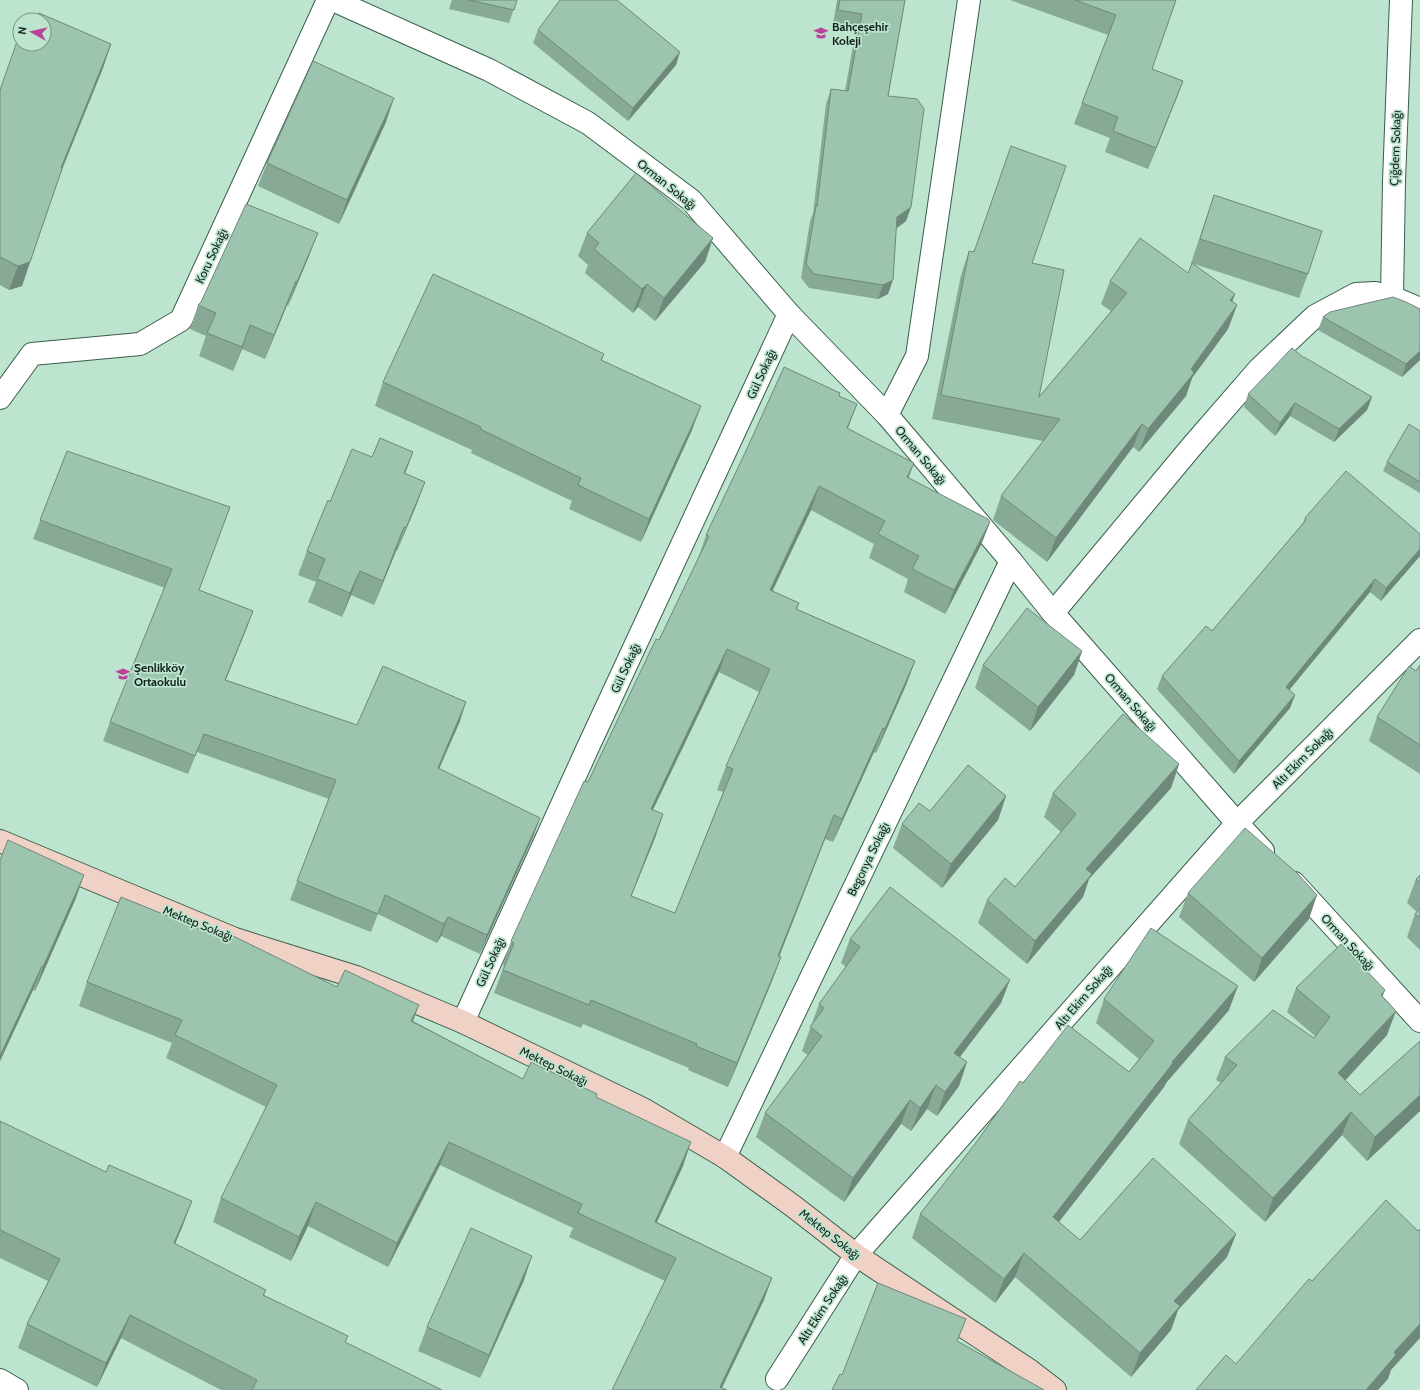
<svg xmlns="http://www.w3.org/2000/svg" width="1420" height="1390" font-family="Cabin,sans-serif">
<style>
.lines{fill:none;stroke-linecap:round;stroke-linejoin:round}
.street-casing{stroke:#3a5e4b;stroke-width:24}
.secondary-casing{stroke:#3a5e4b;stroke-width:24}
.street{stroke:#fff;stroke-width:22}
.secondary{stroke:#efd1c6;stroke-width:22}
.wall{fill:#87a996;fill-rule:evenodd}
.shaded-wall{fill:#6e897a}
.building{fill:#9dc4af;stroke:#6e897a;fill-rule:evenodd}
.labels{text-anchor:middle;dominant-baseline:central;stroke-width:3.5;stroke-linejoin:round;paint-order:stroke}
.poi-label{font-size:12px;font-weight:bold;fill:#14231c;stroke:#bce4ce;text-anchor:start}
.street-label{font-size:12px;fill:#14231c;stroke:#bce4ce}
</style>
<rect width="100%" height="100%" fill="#bce4ce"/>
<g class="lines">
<defs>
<g id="street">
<path d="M333,0L489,70L588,123L691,200L789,314L887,415L1011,561L1053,613L1237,823L1263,851"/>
<path d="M1392,297L1394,181L1401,0"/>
<path d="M0,398L32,354L140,344L181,320L328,0"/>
<path d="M887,415L917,356L969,0"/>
<path d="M1053,613L1193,445L1259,369L1315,316L1356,294L1375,293L1392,297L1420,309"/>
<path d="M1294,883L1420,1021"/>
<path d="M463,1022L589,745L789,314"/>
<path d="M725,1157L1011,561"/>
<path d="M777,1379L856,1255L1237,823L1420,640"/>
<path d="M0,1380L17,1390"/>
</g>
<path id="secondary" d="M0,841L235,939L356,977L463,1022L643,1109L725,1157L793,1206L856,1255L1029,1370L1055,1390"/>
</defs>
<!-- street casing -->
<use href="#street" class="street-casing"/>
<!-- secondary casing -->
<use href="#secondary" class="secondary-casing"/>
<!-- street -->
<use href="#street" class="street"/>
<!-- secondary -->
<use href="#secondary" class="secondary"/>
</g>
<!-- wall -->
<g class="wall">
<path d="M452,0H517L509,23L449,9Z"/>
<path d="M837,0H905L888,96L911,207L906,221L896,228L888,294L878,299L809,288L801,278L810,221L813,213L826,104L831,89L845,91L856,28L833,24Z"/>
<path d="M1010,0H1176L1152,69L1183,81L1175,102L1148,169L1105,152L1110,138L1074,124L1108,35Z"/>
<path d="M538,30L676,65L628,121L533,43Z"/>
<path d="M111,44L103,68L62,168L22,286L9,290L0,285V89Z"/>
<path d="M386,122L339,224L258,186L267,163Z"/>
<path d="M1214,195L1308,274L1299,298L1191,263Z"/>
<path d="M587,233L713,238L705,262L655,321L638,307L633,313L585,273L588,265L578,256Z"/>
<path d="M969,251L1032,263L1039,397L1111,311L1101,304L1110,281L1188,273L1235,294L1232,302L1237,305L1228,329L1192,378L1186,396L1139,452L1133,447L1047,562L993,520L1001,496L1043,441L932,419L961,275Z"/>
<path d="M309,256L288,306L287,305L265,359L242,349L233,371L199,356L206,336L190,329L198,305Z"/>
<path d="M1420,309V360L1402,377L1318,330L1323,317Z"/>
<path d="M604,354L602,360L692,430L641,542L569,509L572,501L471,453L472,450L375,406L383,382Z"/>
<path d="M1304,358L1372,397L1367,410L1334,442L1290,416L1275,436L1244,407L1248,394Z"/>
<path d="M839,396L848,429L909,478L990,522L981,545L945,614L904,592L908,579L869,558L874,544L811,510L772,591L799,603L797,609L915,661L906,685L876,753L874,752L833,842L825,839L779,957H781L772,981L728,1087L688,1070L689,1068L583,1024L581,1028L494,993L504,966L503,965L511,941L588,782L659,640L698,559L706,535ZM719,672L759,692L726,766L717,790L723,792L675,913L631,896L655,838L663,814L653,810Z"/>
<path d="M1420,431V493L1383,471L1387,462Z"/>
<path d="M67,451L199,590L253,611L226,680L357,725L460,721L439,769L540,818L533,837L480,954L441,936L437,943L378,914L371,932L290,900L329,799L197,752L188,774L103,741L110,722L165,588L33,539Z"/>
<path d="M413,452L405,474L425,482L416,506L397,551H396L374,605L351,595L342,617L308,602L316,582L298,575L307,551L330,502L372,457Z"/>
<path d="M1305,518L1420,534V556L1381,601L1370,592L1289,690L1295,695L1290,708L1234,774L1157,689L1162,676L1212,631L1303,523Z"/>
<path d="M1082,651L1074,675L1030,731L975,688L983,665Z"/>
<path d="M1420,665V774L1369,741L1377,717L1416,671Z"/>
<path d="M1179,764L1171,788L1089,879L1083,897L1027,964L978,923L987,900L1015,887L1061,832L1044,817L1053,793Z"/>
<path d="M1006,796L998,820L942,888L893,848L902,824L930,811Z"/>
<path d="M0,860L76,898L35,991L33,990L0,1061Z"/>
<path d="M1420,875V950L1407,937L1415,914L1417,912L1407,903L1416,879Z"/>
<path d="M1188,893L1309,919L1254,982L1179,917Z"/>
<path d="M850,939L1001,1003L960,1057L967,1062L959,1086L937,1116L927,1109L911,1131L901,1124L844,1202L756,1137L765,1113L808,1055L802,1051L819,1004L846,967L841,963Z"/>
<path d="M87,982L337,987L413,1021L523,1079L596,1098L683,1166L657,1222L772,1278L763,1302L612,1390L665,1281L569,1237L573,1228L440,1165L388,1267L308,1226L291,1261L213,1222L221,1198L266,1107L166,1058L172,1043L79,1006Z"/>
<path d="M1296,988L1383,997L1387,1035L1345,1080L1360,1095L1420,1041V1111L1367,1161L1342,1135L1265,1222L1179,1144L1188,1120L1221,1083L1216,1080L1225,1057L1314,1038L1315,1036L1287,1012Z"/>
<path d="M1104,999L1229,1010L1166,1083L1164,1087L1059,1222L1080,1240L1236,1234L1227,1257L1178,1310L1171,1330L1131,1377L1015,1277L995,1303L912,1238L920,1214L1023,1083L1129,1072L1139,1059L1096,1023Z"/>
<path d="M0,1121L183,1225L175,1244L266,1290L264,1295L345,1343L442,1390H221L121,1338L97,1387L18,1348L27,1324L48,1281L0,1258Z"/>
<path d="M524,1280L480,1378L418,1351L427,1327Z"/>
</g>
<!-- shaded-wall -->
<g class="shaded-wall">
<path d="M111,44L103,68L53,192L61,168Z"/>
<path d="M680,52L676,65L628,121L633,108Z"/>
<path d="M1183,81L1175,102L1148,169L1156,148Z"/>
<path d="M394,98L386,122L339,224L347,200Z"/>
<path d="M911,207L906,221L892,232L897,217Z"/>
<path d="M318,233L309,256L288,306L297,282Z"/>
<path d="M713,238L705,262L655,321L664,298Z"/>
<path d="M30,262L22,286L9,290L18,266Z"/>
<path d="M893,280L888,294L878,299L883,285Z"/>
<path d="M296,281L287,305L265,359L274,335Z"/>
<path d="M647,284L638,307L633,313L642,289Z"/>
<path d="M1235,294L1226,318L1230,300Z"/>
<path d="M1237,305L1228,329L1192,378L1186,396L1139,452L1148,429Z"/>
<path d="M250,325L242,349L233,371L242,347Z"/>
<path d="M1420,351V360L1402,377L1406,364Z"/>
<path d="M1372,397L1367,410L1334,442L1339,429Z"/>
<path d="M1295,403L1290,416L1275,436L1280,423Z"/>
<path d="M857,404L848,428L838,451L847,428Z"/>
<path d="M701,406L692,430L641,542L649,519Z"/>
<path d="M1142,424L1133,447L1047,562L1056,538Z"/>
<path d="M413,452L404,476V473Z"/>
<path d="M914,463L905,487L907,477Z"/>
<path d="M425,482L416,506L397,551L406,528Z"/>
<path d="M819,486L811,510L762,613L770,590Z"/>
<path d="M990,522L981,545L945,614L954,590Z"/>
<path d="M404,527L396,551L374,605L383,581Z"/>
<path d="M1420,549V556L1381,601L1386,588Z"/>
<path d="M360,571L351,595L342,617L350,593Z"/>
<path d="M1375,579L1370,592L1281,700L1286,687Z"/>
<path d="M253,611L246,630L218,698L225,680Z"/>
<path d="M727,649L719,672L642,832L651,809Z"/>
<path d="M1082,651L1074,675L1030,731L1038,707Z"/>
<path d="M915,661L906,685L876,753L885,729Z"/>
<path d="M1295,695L1290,708L1234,774L1239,761Z"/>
<path d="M466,702L460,721L431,787L438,768Z"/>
<path d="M883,728L874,752L833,842L842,819Z"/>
<path d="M1179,764L1171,788L1089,879L1083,897L1027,964L1035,941L1086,869Z"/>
<path d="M1006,796L998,820L942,888L951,864Z"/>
<path d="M663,814L655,838L622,919L631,896Z"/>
<path d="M834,815L825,839L770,980L778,956Z"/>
<path d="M540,818L533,837L480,954L487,935Z"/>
<path d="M84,875L76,898L35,991L43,967Z"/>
<path d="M1317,895L1309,919L1254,982L1262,958Z"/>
<path d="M448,917L441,936L437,943L444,924Z"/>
<path d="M781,957L772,981L728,1087L737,1063Z"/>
<path d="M42,966L33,990L0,1061V1056Z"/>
<path d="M1010,980L1001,1003L945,1076L954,1053Z"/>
<path d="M1238,986L1229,1010L1166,1083L1164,1087L1044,1241L1053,1217L1172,1062Z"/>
<path d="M1385,990L1376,1014L1381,995Z"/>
<path d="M419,1005L410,1029L411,1021Z"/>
<path d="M1396,1011L1387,1035L1330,1097L1338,1073Z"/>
<path d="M967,1062L959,1086L937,1116L945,1092Z"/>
<path d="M936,1085L927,1109L911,1131L920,1108Z"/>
<path d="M1420,1095V1111L1367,1161L1375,1137Z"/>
<path d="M910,1100L901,1124L844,1202L853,1178Z"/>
<path d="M1351,1112L1342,1135L1265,1222L1273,1198Z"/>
<path d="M449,1142L440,1165L388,1267L397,1243Z"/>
<path d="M691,1142L683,1166L646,1245L655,1222Z"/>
<path d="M192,1201L183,1225L165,1267L174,1243Z"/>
<path d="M316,1202L308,1226L291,1261L299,1237Z"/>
<path d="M1236,1234L1227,1257L1178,1310L1171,1330L1131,1377L1140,1353L1174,1301Z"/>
<path d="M1024,1253L1015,1277L995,1303L1004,1279Z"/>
<path d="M532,1256L524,1280L480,1378L489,1355Z"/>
<path d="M772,1278L763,1302L721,1390L720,1387Z"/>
<path d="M130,1315L121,1338L97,1387L106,1363Z"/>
<path d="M1420,1324V1338L1391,1370L1388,1379L1378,1390H1366L1394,1352Z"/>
</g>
<!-- building -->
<g class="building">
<path d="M469,0H517L514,10Z"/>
<path d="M560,0H617L680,52L633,108L538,30Z"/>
<path d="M840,0H905L888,96L917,99L924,109L911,207L897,217L893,280L883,285L814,274L806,264L816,206H817L831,89L848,91L862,14L838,10Z"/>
<path d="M1075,0H1176L1152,69L1183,81L1156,148L1113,131L1118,117L1082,103L1116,15Z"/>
<path d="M39,13L111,44L61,168L62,169L30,262L18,266L0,257V90L20,33V44H44V20H27Z"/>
<path d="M313,61L394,98L347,200L267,163Z"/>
<path d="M1011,146L1066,166L1032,263L1064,270L1039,397L1127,293L1110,281L1140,238L1188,273L1192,263L1235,294L1230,300L1237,305L1191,369L1194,373L1148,429L1142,424L1056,538L1001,496L1060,419L941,395L969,251L974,252Z"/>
<path d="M636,173L713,238L664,298L647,284L642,289L594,249L599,243L587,233Z"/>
<path d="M1214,195L1322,231L1308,274L1200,239Z"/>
<path d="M246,204L318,233L297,282L296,281L274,335L250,325L242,347L207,333L216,313L198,305L201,302Z"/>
<path d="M433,274L532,319L604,354L601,360L701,406L649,519L578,485L581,478L480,429L481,427L383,382Z"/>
<path d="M1393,297L1406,302L1420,309V351L1406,364L1323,317L1330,312Z"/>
<path d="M1292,348L1304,358V357L1372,397L1339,429L1295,403L1280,423L1248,394Z"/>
<path d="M784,367L840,393L839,396L857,404L847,428L914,463L907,477L988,519L990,522L954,590L912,569L919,556L878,534L885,521L819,486L770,590L799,603L796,609L915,661L885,729L883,728L842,819L834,815L778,956L781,957L737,1063L696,1046L697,1044L591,1000L589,1005L503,970L514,943L511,941L584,781L588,782L656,639L659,640L709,536L706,535L745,453ZM727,649L770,669L726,766L733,769L675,913L631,896L663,814L651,809Z"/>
<path d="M1409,424L1420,431V482L1387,462Z"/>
<path d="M380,438L413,452L404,473L425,482L406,528L404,527L383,581L360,571L350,593L317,579L325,559L307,551L328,500L330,502L352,449L372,457Z"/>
<path d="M67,451L230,507L199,590L253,611L225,680L357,725L383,666L466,702L438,768L540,818L487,935L448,917L444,924L385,895L378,914L297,881L336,780L204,734L195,756L110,722L172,569L40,520Z"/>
<path d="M1346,471L1420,534V549L1386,588L1375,579L1286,687L1295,695L1239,761L1162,676L1206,626L1212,631L1306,520L1305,518Z"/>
<path d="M1027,608L1082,651L1038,707L983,665Z"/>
<path d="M1420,665V745L1377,717L1409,666L1416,671Z"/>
<path d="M1123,714L1179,764L1086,869L1092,874L1035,941L987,900L1005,878L1015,887L1076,814L1053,793Z"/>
<path d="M968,765L1006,796L951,864L902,824L919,803L930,811Z"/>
<path d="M1245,828L1297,873L1317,895L1262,958L1188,893Z"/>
<path d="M8,840L84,875L43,967L42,966L0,1056V860Z"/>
<path d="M1420,875V883L1416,879Z"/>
<path d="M890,887L1010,980L954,1053L967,1062L945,1092L936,1085L920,1108L910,1100L853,1178L765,1113L822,1036L810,1027L824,1008L819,1004L860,947L850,939Z"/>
<path d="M121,897L222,938L225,932L337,987L345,970L419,1005L411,1021L523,1079L531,1062L597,1094L596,1097L691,1142L655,1222L772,1278L720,1387L727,1390H612L676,1258L578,1213L582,1204L449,1142L397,1243L316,1202L299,1237L221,1198L277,1085L175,1035L182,1020L87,982Z"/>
<path d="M1420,908V918L1415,914Z"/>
<path d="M1151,928L1238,986L1172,1062L1173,1063L1053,1217L1080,1240L1153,1158L1236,1234L1174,1301L1180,1306L1140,1353L1024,1253L1004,1279L920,1214L975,1144L1020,1081L1023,1083L1068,1025L1129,1072L1154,1041L1104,999Z"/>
<path d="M1341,944L1385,990L1381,995L1396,1011L1338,1073L1360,1095L1420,1041V1095L1375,1137L1351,1112L1273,1198L1188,1120L1237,1065L1225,1057L1273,1010L1314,1038L1330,1017L1296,988Z"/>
<path d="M0,1121L106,1172L109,1165L192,1201L174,1243L266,1290L263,1295L348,1336L345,1342L442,1390H252L257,1380L130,1315L106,1363L27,1324L60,1259L0,1230Z"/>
<path d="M1386,1200L1418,1231L1420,1229V1324L1394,1352L1396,1355L1366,1390H1196L1226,1355L1236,1364L1309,1279L1312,1281Z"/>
<path d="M471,1228L532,1256L489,1355L427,1327Z"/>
<path d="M878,1283L966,1319L957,1341L1044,1390H832L840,1374L842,1375Z"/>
</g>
<!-- icons -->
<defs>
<symbol id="school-bare" viewBox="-9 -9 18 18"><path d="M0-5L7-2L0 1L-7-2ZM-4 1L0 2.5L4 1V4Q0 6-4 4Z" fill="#bb4398" stroke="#bce4ce" stroke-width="2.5" paint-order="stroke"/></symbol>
</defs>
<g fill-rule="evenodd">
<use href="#school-bare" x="811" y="23" width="20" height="20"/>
<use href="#school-bare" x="113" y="664" width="20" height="20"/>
</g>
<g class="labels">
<!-- poi labels -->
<g class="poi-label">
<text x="832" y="26">Bahçeşehir<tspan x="832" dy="14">Koleji</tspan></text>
<text x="134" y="667">Şenlikköy<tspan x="134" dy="14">Ortaokulu</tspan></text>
</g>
<!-- street labels -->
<g class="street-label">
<text transform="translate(1395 148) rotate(-88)">Çiğdem Sokağı</text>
<text transform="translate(667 184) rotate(39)">Orman Sokağı</text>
<text transform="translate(211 256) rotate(-65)">Koru Sokağı</text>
<text transform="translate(761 374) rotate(-65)">Gül Sokağı</text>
<text transform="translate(921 455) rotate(50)">Orman Sokağı</text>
<text transform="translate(625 668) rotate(-65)">Gül Sokağı</text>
<text transform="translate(1131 702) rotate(49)">Orman Sokağı</text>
<text transform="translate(1302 758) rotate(-45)">Altı Ekim Sokağı</text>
<text transform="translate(868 859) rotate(-64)">Begonya Sokağı</text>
<text transform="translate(198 923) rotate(22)">Mektep Sokağı</text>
<text transform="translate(1348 942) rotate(47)">Orman Sokağı</text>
<text transform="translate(490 962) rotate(-66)">Gül Sokağı</text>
<text transform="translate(1083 997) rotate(-49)">Altı Ekim Sokağı</text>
<text transform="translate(554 1066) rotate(26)">Mektep Sokağı</text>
<text transform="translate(830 1234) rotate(38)">Mektep Sokağı</text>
<text transform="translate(822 1309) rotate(-57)">Altı Ekim Sokağı</text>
</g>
</g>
<!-- north arrow -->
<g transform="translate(32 32) rotate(278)"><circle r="19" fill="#bce4ce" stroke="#799787"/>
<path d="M0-3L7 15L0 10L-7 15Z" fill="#bb4398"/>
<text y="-6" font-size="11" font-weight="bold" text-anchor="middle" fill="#14231c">N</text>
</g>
</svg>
